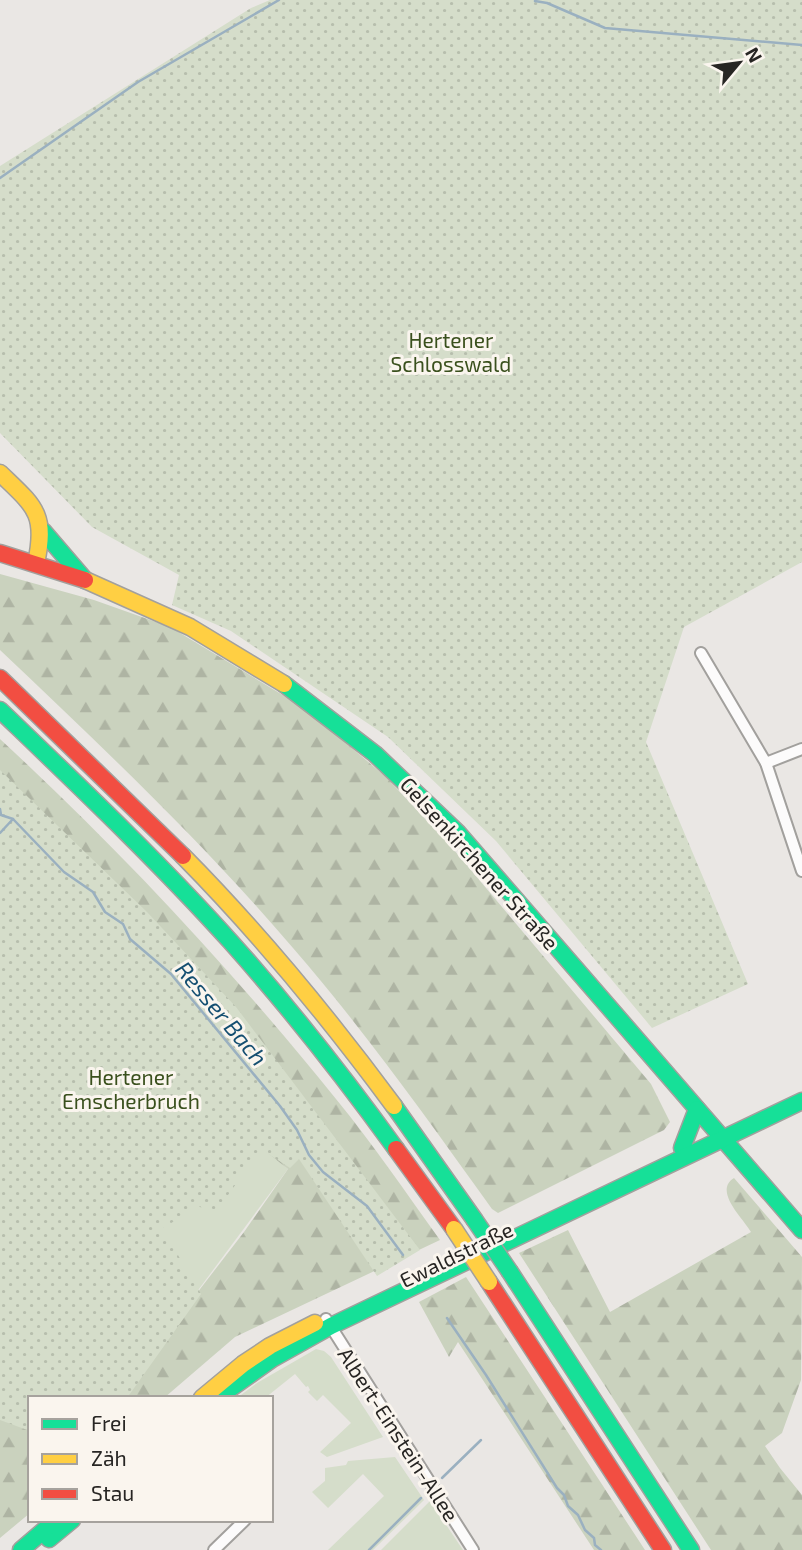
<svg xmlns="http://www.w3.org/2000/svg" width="802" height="1550" font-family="'Exo 2',sans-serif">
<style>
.grass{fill:#d5ddca}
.forest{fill:url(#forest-firs);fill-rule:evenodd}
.park{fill:url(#park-dots)}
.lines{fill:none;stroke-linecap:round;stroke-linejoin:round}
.stream{stroke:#9ab0c0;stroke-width:2.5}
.street-casing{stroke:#a2a09d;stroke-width:14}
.fast-casing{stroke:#a2a09d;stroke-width:19}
.slow-casing{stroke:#a2a09d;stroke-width:19}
.jam-casing{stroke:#a2a09d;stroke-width:19}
.street{stroke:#fcfbfb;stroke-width:10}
.fast{stroke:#16e098;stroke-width:16}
.slow{stroke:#ffcf43;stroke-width:16}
.jam{stroke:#f24e42;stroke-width:16}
.fast-bridge-casing{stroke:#a2a09d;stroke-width:19;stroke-linecap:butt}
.slow-bridge-casing{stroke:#a2a09d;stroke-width:19;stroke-linecap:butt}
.fast-bridge{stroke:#16e098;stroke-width:16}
.slow-bridge{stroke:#ffcf43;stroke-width:16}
.labels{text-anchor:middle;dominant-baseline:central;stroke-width:6;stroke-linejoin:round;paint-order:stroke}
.park-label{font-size:21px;fill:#3a501d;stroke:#faf5ee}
.street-label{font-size:21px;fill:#272523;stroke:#faf5ee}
.water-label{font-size:23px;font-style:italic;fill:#154f71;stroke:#faf5ee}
</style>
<defs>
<pattern id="forest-firs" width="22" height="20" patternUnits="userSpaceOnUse" patternTransform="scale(1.75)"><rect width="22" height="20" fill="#cad2be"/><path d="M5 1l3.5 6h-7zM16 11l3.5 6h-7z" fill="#aeb4a3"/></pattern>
<pattern id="park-dots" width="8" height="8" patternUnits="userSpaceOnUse" patternTransform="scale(1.75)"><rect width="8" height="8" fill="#d5ddca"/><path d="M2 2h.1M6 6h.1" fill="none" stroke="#b7bead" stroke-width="1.8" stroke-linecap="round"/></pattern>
</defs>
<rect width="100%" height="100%" fill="#eae7e4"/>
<!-- grass -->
<g class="grass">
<path d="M260,1146L288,1169L196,1293L150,1231Z"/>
<path d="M316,1349L324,1351L331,1357L383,1437L327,1457L320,1452L351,1423L323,1395L317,1401L308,1392L310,1390L308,1386L306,1387L295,1374L265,1398H237L257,1383Z"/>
<path d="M395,1457L424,1500L373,1550H328L384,1496L363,1474L328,1508L312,1492L325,1481V1468L346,1465L348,1461Z"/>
<path d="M430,1501L463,1550H381Z"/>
</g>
<!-- forest -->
<g class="forest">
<path d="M0,574L94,600L170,627L306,709L386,777L454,850L651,1084L670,1122L664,1130L498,1213L492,1209C428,1120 365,1031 293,948C203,842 101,746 0,650Z"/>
<path d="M0,739C121,851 233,971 336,1099C373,1144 406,1193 440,1240L235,1337L164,1398H30V1513L0,1538ZM260,1147L288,1169L244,1232L197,1293L151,1231L203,1180Z"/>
<path d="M734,1178L802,1257L801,1380L782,1433L765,1446L780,1468L802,1495V1550H711L519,1253L568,1230L610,1312L751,1232C743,1218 713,1191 734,1178Z"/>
<path d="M466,1277L645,1550H594L458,1342L449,1357L419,1302Z"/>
</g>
<!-- park -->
<g class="park">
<path d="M270,0H802V562L684,627L646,742L748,984L652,1028L496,841L388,737L231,631L172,605L179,575L92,527L0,433V166L251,8Z"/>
<path d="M0,770L147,912L236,1007L420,1250L377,1276L299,1159L290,1168L261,1149L213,1216L196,1204L183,1220L173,1222L162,1228L201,1294L127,1398H30V1431L0,1420Z"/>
</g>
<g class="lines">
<!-- stream -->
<g class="stream">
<path d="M535,1L547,3L605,28L802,45"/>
<path d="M0,178L138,82L279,0"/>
<path d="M0,809L1,815L13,819L64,872L93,892L105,912L123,924L130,939L171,974L280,1106L297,1130L309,1155L323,1172L367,1206L403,1255"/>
<path d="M0,833L13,819"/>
<path d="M447,1318L486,1375L557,1488L564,1495L568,1506L578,1515L585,1530L594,1538L595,1545L601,1550"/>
<path d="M442,1478L481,1440"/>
<path d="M369,1550L421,1498"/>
</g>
<defs>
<g id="street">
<path d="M701,653L766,763L802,871"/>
<path d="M766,763L802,749"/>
<path d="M326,1319L473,1550"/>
<path d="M214,1550L245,1520"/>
</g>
<g id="fast">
<path d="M43,531L85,580"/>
<path d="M284,684L375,754L458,833L802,1230"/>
<path d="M0,710C78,785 157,860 230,941C289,1007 344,1077 396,1149"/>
<path d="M394,1106L474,1219"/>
<path d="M682,1148L697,1109"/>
<path d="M510,1272L691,1550"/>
<path d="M217,1398L272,1359L331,1326L802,1101"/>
<path d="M49,1539L72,1520"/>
<path d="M21,1550L56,1520"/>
</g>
<g id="slow">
<path d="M0,473C34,506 47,513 36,563"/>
<path d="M85,580L190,627L284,684"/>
<path d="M183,856C260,934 329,1018 394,1106"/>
<path d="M202,1398L243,1364L270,1346L315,1323"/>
</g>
<g id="jam">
<path d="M0,553L85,580"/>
<path d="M0,678L183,856"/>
<path d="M396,1149L454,1229"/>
<path d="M489,1282L663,1550"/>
</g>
</defs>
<!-- street casing -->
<use href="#street" class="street-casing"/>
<!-- fast casing -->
<use href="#fast" class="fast-casing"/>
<!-- slow casing -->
<use href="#slow" class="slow-casing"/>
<!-- jam casing -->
<use href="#jam" class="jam-casing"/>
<!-- street -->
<use href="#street" class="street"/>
<!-- fast -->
<use href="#fast" class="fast"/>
<!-- slow -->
<use href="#slow" class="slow"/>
<!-- jam -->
<use href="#jam" class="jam"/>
<defs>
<path id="fast-bridge" d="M474,1219L510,1272"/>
<path id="slow-bridge" d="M454,1229L489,1282"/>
</defs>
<!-- fast-bridge casing -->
<use href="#fast-bridge" class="fast-bridge-casing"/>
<!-- slow-bridge casing -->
<use href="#slow-bridge" class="slow-bridge-casing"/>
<!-- fast-bridge -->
<use href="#fast-bridge" class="fast-bridge"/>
<!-- slow-bridge -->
<use href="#slow-bridge" class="slow-bridge"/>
</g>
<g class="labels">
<!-- park labels -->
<g class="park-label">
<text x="451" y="339">Hertener<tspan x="451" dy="24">Schlosswald</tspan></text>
<text x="131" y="1076">Hertener<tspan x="131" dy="24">Emscherbruch</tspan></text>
</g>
<!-- street labels -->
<g class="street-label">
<text transform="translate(480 863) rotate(48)">Gelsenkirchener Straße</text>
<text transform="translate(456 1254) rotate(-26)">Ewaldstraße</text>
<text transform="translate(399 1434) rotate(57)">Albert-Einstein-Allee</text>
</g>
<!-- water labels -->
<g class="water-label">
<text transform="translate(222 1013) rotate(50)">Resser Bach</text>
</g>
</g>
<!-- legend -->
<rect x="28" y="1396" width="245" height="126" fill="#faf5ee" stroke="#a6a29d" stroke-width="2"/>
<rect x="42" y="1419" width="35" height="10" fill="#16e098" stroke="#a6a29d" stroke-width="2"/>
<text x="91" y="1431" font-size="21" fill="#272523">Frei</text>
<rect x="42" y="1454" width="35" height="10" fill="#ffcf43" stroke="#a6a29d" stroke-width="2"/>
<text x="91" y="1466" font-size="21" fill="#272523">Zäh</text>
<rect x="42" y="1489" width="35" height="10" fill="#f24e42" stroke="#a6a29d" stroke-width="2"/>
<text x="91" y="1501" font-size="21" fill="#272523">Stau</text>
<!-- north arrow -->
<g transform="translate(739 63) rotate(61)" stroke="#faf5ee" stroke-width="5" paint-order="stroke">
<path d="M0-5L12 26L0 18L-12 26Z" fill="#272523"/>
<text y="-10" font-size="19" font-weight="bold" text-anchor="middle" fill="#272523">N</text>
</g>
</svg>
